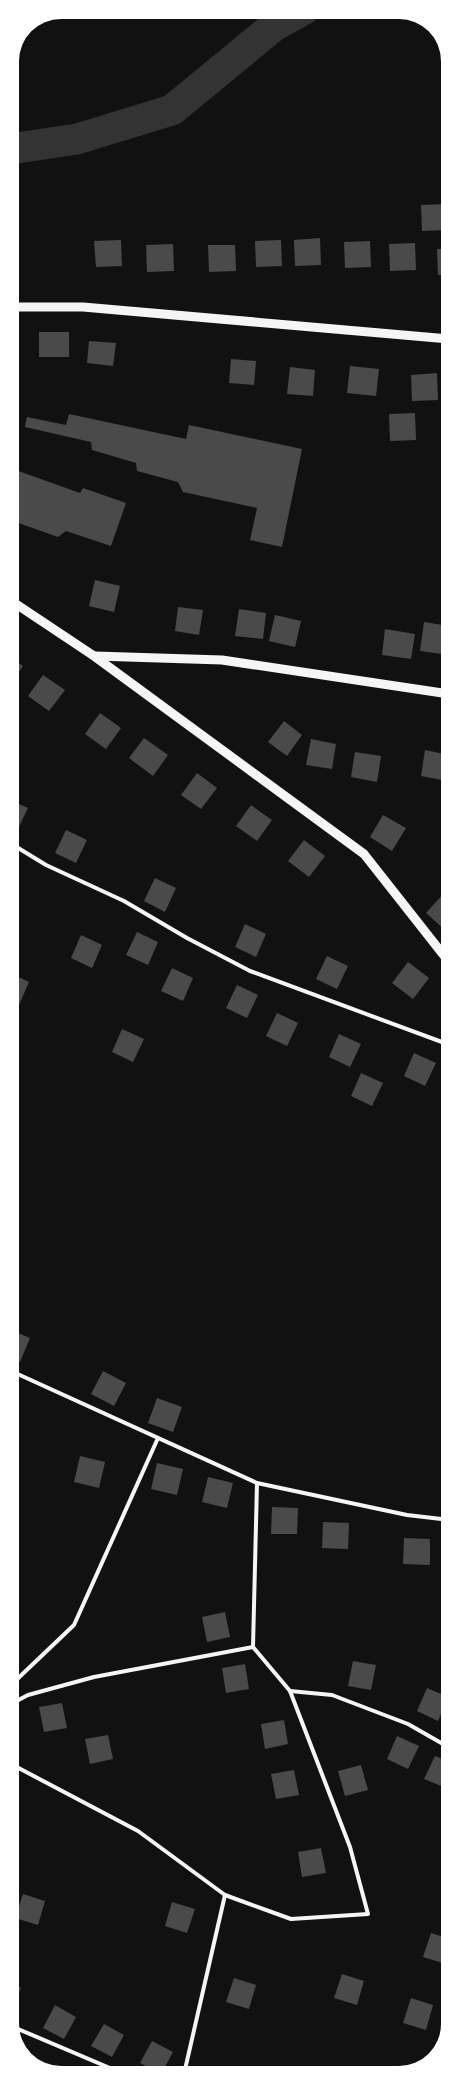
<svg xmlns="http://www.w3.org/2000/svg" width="460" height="2085" font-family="'Playfair Display',serif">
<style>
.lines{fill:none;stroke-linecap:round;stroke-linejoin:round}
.river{stroke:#333;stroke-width:31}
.building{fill:#4a4a4a}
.service{stroke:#f5f5f5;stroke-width:4}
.tertiary{stroke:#f5f5f5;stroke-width:9}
</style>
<rect width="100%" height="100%" fill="#111"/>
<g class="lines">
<!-- river -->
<path class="river" d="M10,149L77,139L172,110L274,26L303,10"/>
</g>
<!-- building -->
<g class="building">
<path d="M76,10H144L143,19Z"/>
<path d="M447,204L448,230L422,231L421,205Z"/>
<path d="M320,238L321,265L295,266L294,240Z"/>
<path d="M121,240L122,266L96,267L94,241Z"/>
<path d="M281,240L282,266L256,267L255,241Z"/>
<path d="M370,241L371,267L345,268L344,242Z"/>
<path d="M415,243L416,270L390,271L389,244Z"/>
<path d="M173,244L174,271L147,272L146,245Z"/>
<path d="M208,245H235L236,271L209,272Z"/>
<path d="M437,249H449V275H438Z"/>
<rect x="39" y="332" width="30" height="25"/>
<path d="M89,341L116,343L113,366L87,363Z"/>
<path d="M231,359L256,361L254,385L229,383Z"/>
<path d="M350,366L379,369L376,396L347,393Z"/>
<path d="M290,367L315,370L313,396L287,394Z"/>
<path d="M437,373L438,400L412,401L411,375Z"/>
<path d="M415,413L416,440L390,441L389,414Z"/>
<path d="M69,414L186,439L189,425L302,449L282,547L250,540L257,508L183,492L178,482L137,471L136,463L92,450L91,442L25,427L27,417L66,425Z"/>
<path d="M10,468L80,493L83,488L126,503L111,546L66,531L58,537L10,520Z"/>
<path d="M95,580L120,586L114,612L89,606Z"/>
<path d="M178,607L203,610L199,635L175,631Z"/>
<path d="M239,609L266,613L263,639L235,636Z"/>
<path d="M275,615L301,621L295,647L269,641Z"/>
<path d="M424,622L449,626V655L420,651Z"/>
<path d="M385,629L415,634L411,659L382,655Z"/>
<path d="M10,657L23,666L10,684Z"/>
<path d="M43,675L65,690L49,711L28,696Z"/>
<path d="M100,713L121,728L106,749L85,734Z"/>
<path d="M284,721L302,735L287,756L268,742Z"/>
<path d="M144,738L168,755L153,776L129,758Z"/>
<path d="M311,739L336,744L332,769L306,765Z"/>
<path d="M425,750L449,755L447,781L421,776Z"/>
<path d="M355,752L381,756L377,782L351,777Z"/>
<path d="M197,773L217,788L201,809L181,795Z"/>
<path d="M10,800L28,808L17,831L10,828Z"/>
<path d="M251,805L272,820L257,841L236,826Z"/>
<path d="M383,815L406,828L392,851L370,837Z"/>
<path d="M66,830L87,840L76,863L55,853Z"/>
<path d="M304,840L325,856L309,877L288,861Z"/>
<path d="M155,878L176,888L165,912L144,901Z"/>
<path d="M444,893L449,898V926L446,931L426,913Z"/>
<path d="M245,924L266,934L256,957L235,947Z"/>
<path d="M137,932L158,942L148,965L126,955Z"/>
<path d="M81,935L102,945L92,968L71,958Z"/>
<path d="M327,956L348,966L337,989L316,979Z"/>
<path d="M408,962L429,978L413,999L392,983Z"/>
<path d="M172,968L193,978L183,1001L161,991Z"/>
<path d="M10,973L29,982L19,1005L10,1001Z"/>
<path d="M237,985L258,995L247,1018L226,1008Z"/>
<path d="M277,1013L298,1023L287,1046L266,1036Z"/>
<path d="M122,1029L144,1039L133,1062L112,1052Z"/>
<path d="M339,1034L361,1044L350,1067L329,1057Z"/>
<path d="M414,1053L436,1063L425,1086L404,1076Z"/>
<path d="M361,1073L383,1083L372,1106L351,1096Z"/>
<path d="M450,1088V1103L444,1100Z"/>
<path d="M11,1330L30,1338L20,1362L11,1358Z"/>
<path d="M103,1371L126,1383L114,1406L91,1394Z"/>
<path d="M157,1398L182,1407L173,1432L148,1423Z"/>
<path d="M80,1456L105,1462L99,1488L74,1482Z"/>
<path d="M157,1463L183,1469L177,1495L151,1489Z"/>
<path d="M208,1477L233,1483L227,1508L202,1502Z"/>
<path d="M272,1507L298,1508L297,1534H271Z"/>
<path d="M323,1522L349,1523L348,1549L322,1548Z"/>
<path d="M404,1538L430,1539V1565L403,1564Z"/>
<path d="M225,1612L230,1637L207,1642L202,1617Z"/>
<path d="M353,1661L376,1665L371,1690L348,1686Z"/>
<path d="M245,1664L249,1689L226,1693L222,1668Z"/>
<path d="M427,1688L448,1697L438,1721L417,1711Z"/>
<path d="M62,1703L67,1728L44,1732L39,1707Z"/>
<path d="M284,1720L288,1744L265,1749L261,1724Z"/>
<path d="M108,1735L113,1759L90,1764L85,1739Z"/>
<path d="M397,1736L419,1746L408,1769L387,1759Z"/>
<path d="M435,1756L450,1762V1779L446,1788L424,1779Z"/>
<path d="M361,1765L368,1790L345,1796L338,1771Z"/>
<path d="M294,1770L299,1795L276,1799L271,1774Z"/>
<path d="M321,1848L326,1873L302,1877L298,1852Z"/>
<path d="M23,1894L45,1901L38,1925L15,1918Z"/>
<path d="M172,1902L195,1909L187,1933L165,1926Z"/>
<path d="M431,1933L450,1939V1950L446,1964L423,1957Z"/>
<path d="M342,1974L364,1981L357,2005L334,1998Z"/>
<path d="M234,1978L256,1985L249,2009L226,2002Z"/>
<path d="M11,1982L21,1988L11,2007Z"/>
<path d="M411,1998L433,2005L426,2030L403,2023Z"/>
<path d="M55,2005L76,2017L64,2039L43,2028Z"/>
<path d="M104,2024L124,2035L112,2057L91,2046Z"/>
<path d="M152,2041L173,2052L161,2074L140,2063Z"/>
</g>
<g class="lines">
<!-- service -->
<g class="service">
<path d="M10,843L46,865L124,901L187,938L250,971L450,1045"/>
<path d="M11,1371L257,1483L407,1515L450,1520"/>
<path d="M11,1685L74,1625L158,1438"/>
<path d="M290,1691L332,1695L408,1724L450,1748"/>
<path d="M11,1704L28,1695L94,1677L253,1647"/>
<path d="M11,1764L138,1831L225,1895L184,2074"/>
<path d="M225,1895L291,1919L368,1914L350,1847L290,1691L253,1647L257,1483"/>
<path d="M11,2026L124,2074"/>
</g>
<!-- tertiary -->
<g class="tertiary">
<path d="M10,307H83L449,339"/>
<path d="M10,600L94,656L364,854L449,962"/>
<path d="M95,656L222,660L449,694"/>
</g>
</g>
<!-- crop -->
<path d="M0 0H460V2085H0ZM61 19H399A42 42 0 0 1 441 61V2024A42 42 0 0 1 399 2066H61A42 42 0 0 1 19 2024V61A42 42 0 0 1 61 19Z" fill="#fff" fill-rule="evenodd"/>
</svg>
